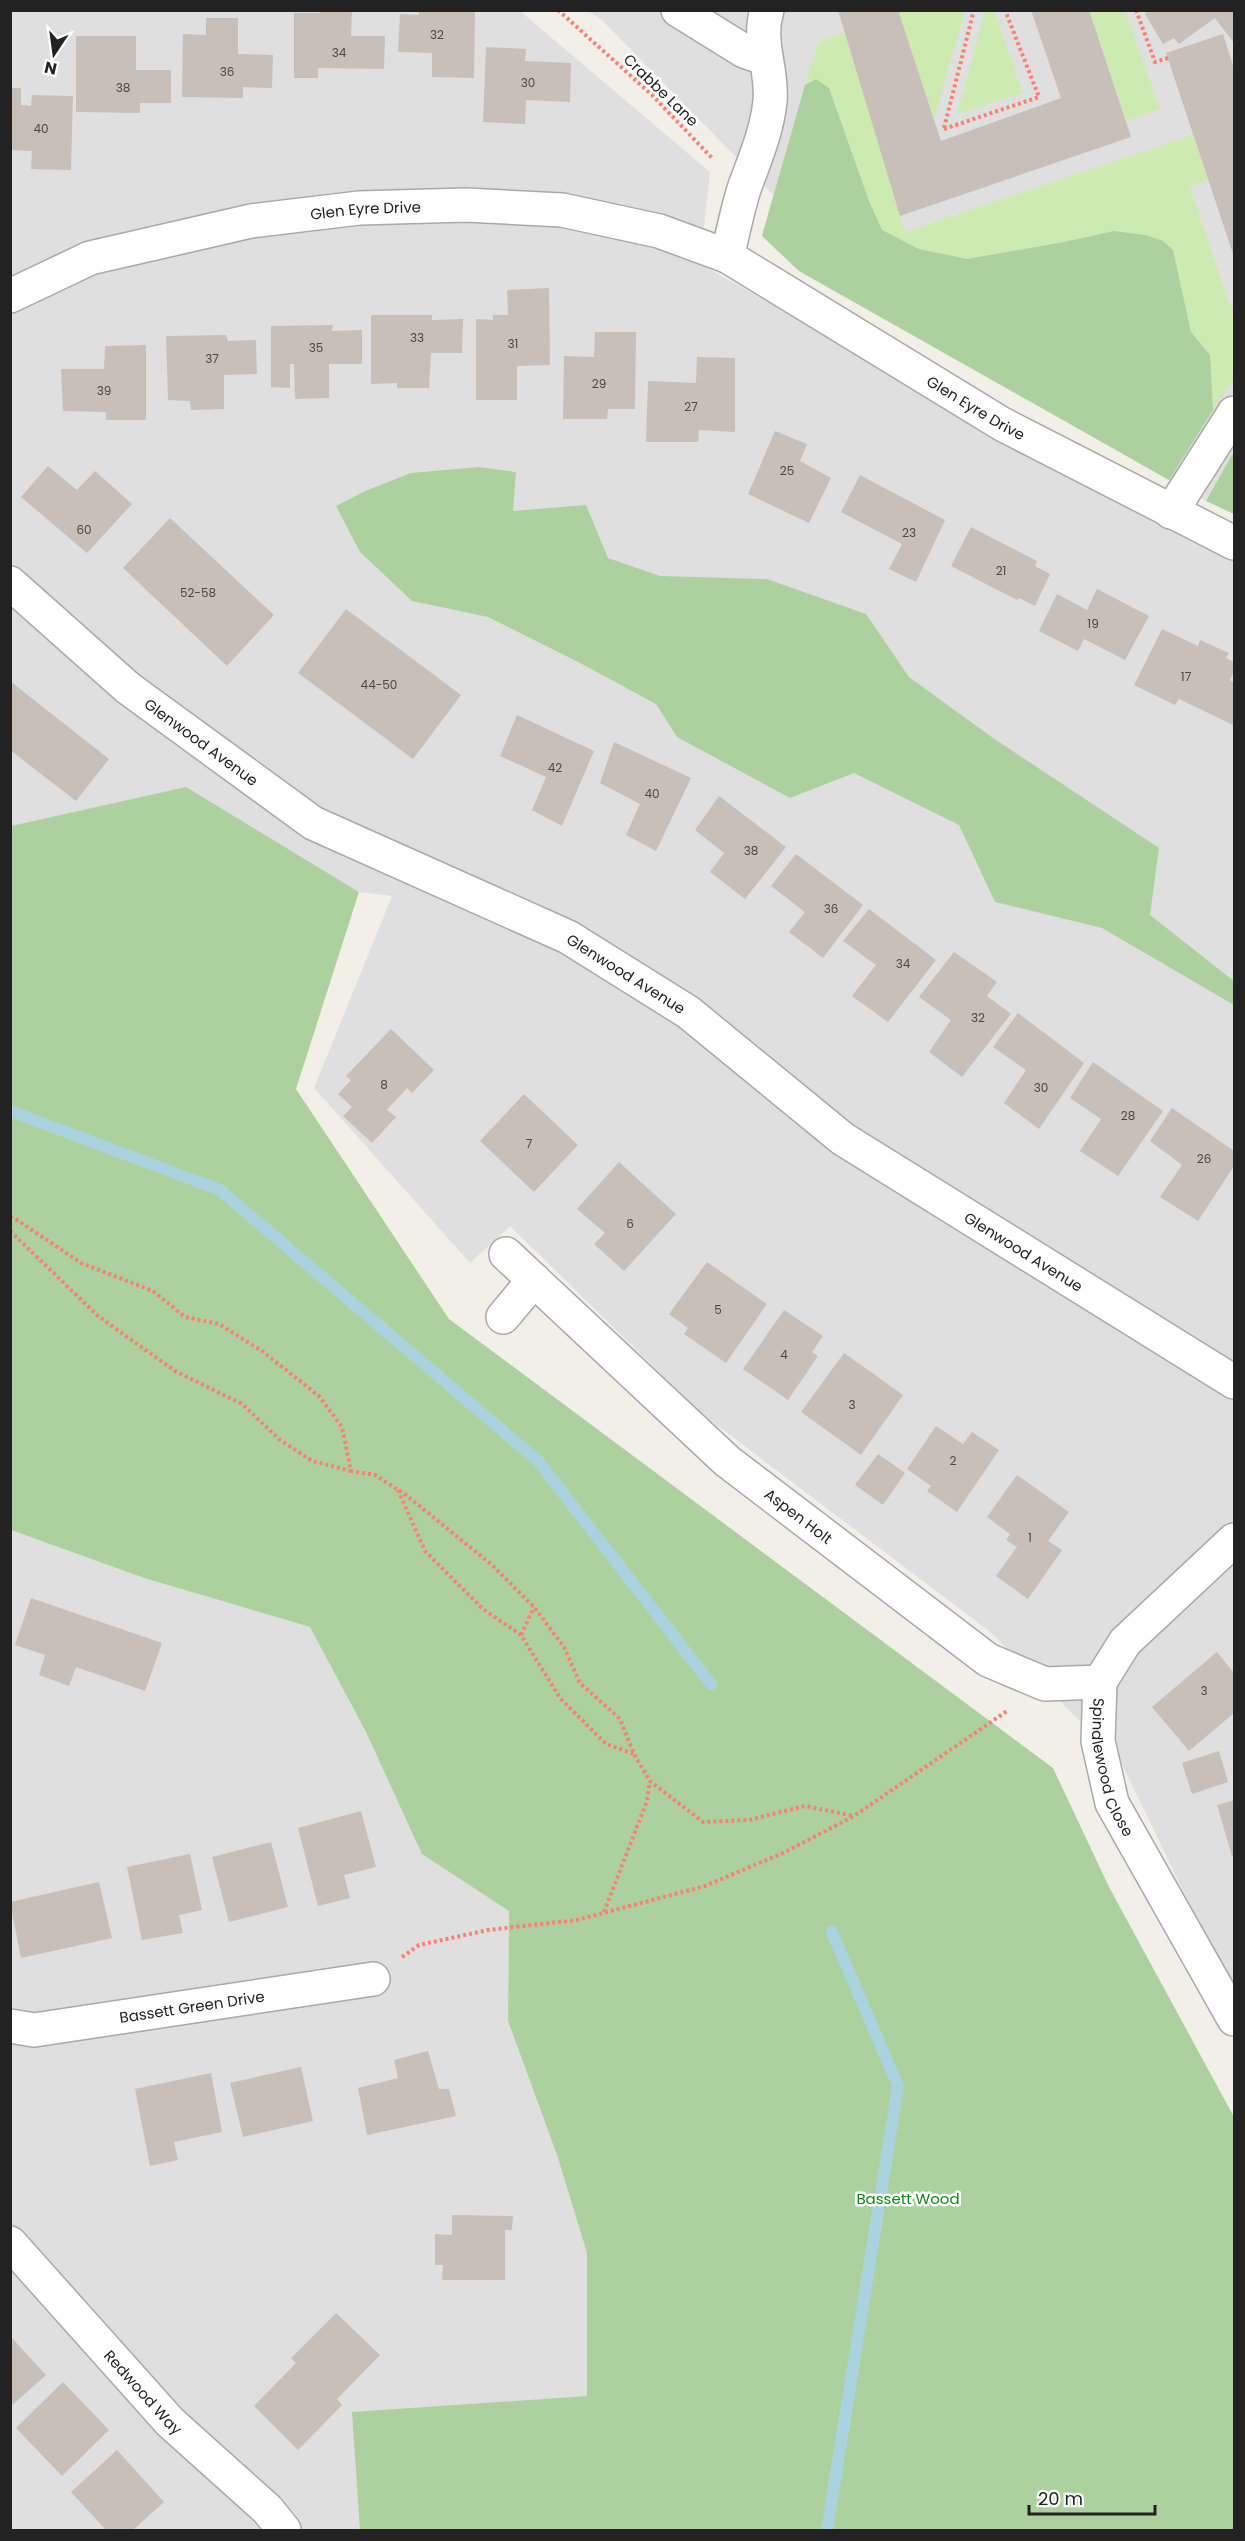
<svg xmlns="http://www.w3.org/2000/svg" width="1245" height="2541" font-family="Poppins,sans-serif">
<style>
.residential{fill:#e0dfdf}
.grass{fill:#cdebb0}
.forest{fill:#add19e}
.lines{fill:none;stroke-linecap:round;stroke-linejoin:round}
.stream{stroke:#aad3df;stroke-width:12}
.building{fill:#c7bfb8}
.minor-casing{stroke:#a9a9a9;stroke-width:36}
.path{stroke:#fa8072;stroke-width:4;stroke-dasharray:3 3;stroke-linecap:butt}
.minor{stroke:#fff;stroke-width:33}
.labels{text-anchor:middle;dominant-baseline:central;stroke-width:5;stroke-linejoin:round;paint-order:stroke}
.number-label{font-size:12px;fill:#4b4948}
.street-label{font-size:15px;fill:#222;stroke:#fff}
.park-label{font-size:15px;fill:#0c8416;stroke:#fff}
</style>
<rect width="100%" height="100%" fill="#f2efe9"/>
<!-- residential -->
<g class="residential">
<path d="M10,11H520L710,172L700,264L1201,546L1234,560V1985L1202,1930L1121,1762L989,1631L701,1413L510,1226L470,1263L314,1088L392,896L359,892L186,788L11,826Z"/>
<path d="M588,11H1234V514L1206,501L799,271L762,236L773,195L602,20Z"/>
<path d="M11,1530L144,1578L310,1627L509,1911L508,2021L557,2155L587,2253V2396L581,2530H11Z"/>
</g>
<!-- grass -->
<g class="grass">
<path d="M898,11H965L934,119Z"/>
<path d="M985,11H994L1023,93L957,114Z"/>
<path d="M1089,11H1125L1160,109L1126,121Z"/>
<path d="M845,32L905,232L1193,135L1208,180L1190,187L1231,308H1234V379L1213,410L1210,355L1191,332L1173,250L1163,241L1146,235L1114,231L1064,242L967,259L919,249L882,230L816,79L805,84L819,42Z"/>
</g>
<!-- forest -->
<g class="forest">
<path d="M816,79L829,88L869,201L882,230L919,249L967,259L1064,242L1114,231L1146,235L1163,241L1173,250L1191,332L1210,355L1213,410L1169,480L799,271L762,236L805,85Z"/>
<path d="M1232,455L1234,456V514L1206,501Z"/>
<path d="M479,467L516,472L513,511L586,505L608,558L660,576L767,579L866,614L909,677L993,738L1159,848L1150,915L1234,981V1005L1102,928L995,902L959,825L854,773L790,798L677,737L656,704L580,663L488,617L412,601L360,552L336,506L365,491L411,473Z"/>
<path d="M186,787L359,892L296,1089L449,1319L1053,1768L1109,1887L1234,2117V2530H360L352,2412L587,2396V2253L557,2155L508,2021L509,1911L422,1854L366,1732L310,1627L144,1578L11,1530V826Z"/>
</g>
<g class="lines">
<!-- stream -->
<g class="stream">
<path d="M10,1111L220,1190L538,1461L711,1684"/>
<path d="M827,2530L898,2086L832,1932"/>
</g>
</g>
<!-- building -->
<g class="building">
<path d="M320,10H352L351,36H385L384,69L318,68V78H294V13H320Z"/>
<path d="M419,10H475L474,78L432,77V53L398,52L400,14L419,15Z"/>
<path d="M838,10H898L941,141L1061,98L1031,10H1089L1131,137L900,216Z"/>
<path d="M1150,10H1234V43L1215,18L1179,44L1174,38L1163,44L1145,14Z"/>
<path d="M206,18H238V54L273,55L272,88L243,87V98L182,97L183,34L206,35Z"/>
<path d="M1223,34L1234,68V257L1166,53Z"/>
<path d="M76,36H136V70H171V103H140V113L76,112Z"/>
<path d="M486,47L526,49L525,61L571,63L570,102L526,100L525,124L483,122Z"/>
<path d="M10,88H21V105L31,106L32,95L73,96L71,170L31,169L32,151L10,150Z"/>
<path d="M549,288L550,365L517,366V400H476V319L493,320V315H508L507,290Z"/>
<path d="M371,315H432V320L463,319L462,353H431L429,388H397V383L371,384Z"/>
<path d="M333,325L332,331L362,330V364H329V398L295,399L294,364H290V388L271,387V326Z"/>
<path d="M595,332H636L635,409H608L607,419H563L564,356L594,357Z"/>
<path d="M226,335L228,341L256,340L257,374L224,375V409L191,410L190,401L168,400L166,336Z"/>
<path d="M146,345V420H106V412L63,411L61,369H104L105,346Z"/>
<path d="M697,357L735,358V432L699,430L698,442H646L648,381L696,383Z"/>
<path d="M775,431L807,444L800,461L831,478L809,523L748,494Z"/>
<path d="M48,466L77,490L95,471L132,504L87,553L21,497Z"/>
<path d="M860,475L945,520L916,582L889,569L902,544L841,512Z"/>
<path d="M170,518L274,615L227,666L123,568Z"/>
<path d="M971,527L1037,561L1035,566L1050,574L1035,606L1019,598L1017,600L951,566Z"/>
<path d="M1097,589L1149,616L1125,660L1084,639L1078,651L1039,631L1057,594L1087,610Z"/>
<path d="M346,609L461,695L413,759L298,673Z"/>
<path d="M1162,629L1198,646L1200,640L1229,653L1226,658L1234,662V671L1230,680L1234,683L1233,725L1179,699L1175,705L1134,685Z"/>
<path d="M10,681L109,759L76,801L10,750Z"/>
<path d="M517,715L594,751L562,826L532,810L546,777L500,756Z"/>
<path d="M614,742L691,778L656,851L626,835L640,804L600,783Z"/>
<path d="M719,796L786,847L745,899L710,872L724,853L695,830Z"/>
<path d="M796,854L863,905L823,958L789,932L805,912L771,886Z"/>
<path d="M869,909L936,960L888,1022L852,996L876,965L843,941Z"/>
<path d="M954,952L997,982L987,996L1011,1014L962,1077L929,1052L951,1020L919,997Z"/>
<path d="M1018,1013L1084,1063L1039,1129L1004,1103L1026,1070L993,1047Z"/>
<path d="M391,1029L434,1070L412,1093L407,1088L387,1110L396,1117L372,1143L343,1116L352,1107L338,1094L351,1080L346,1076Z"/>
<path d="M1093,1062L1163,1111L1118,1176L1080,1151L1101,1119L1070,1098Z"/>
<path d="M524,1094L578,1145L534,1192L480,1141Z"/>
<path d="M1172,1108L1234,1151V1166L1198,1221L1160,1197L1182,1165L1150,1141Z"/>
<path d="M619,1162L676,1214L624,1271L594,1244L605,1233L577,1209Z"/>
<path d="M707,1262L767,1304L726,1363L684,1334L688,1328L669,1314Z"/>
<path d="M784,1310L823,1336L812,1352L818,1356L788,1400L743,1369Z"/>
<path d="M844,1353L903,1395L861,1455L801,1412Z"/>
<path d="M936,1426L963,1444L972,1432L999,1450L957,1512L927,1491L931,1486L907,1469Z"/>
<path d="M878,1454L905,1473L883,1505L855,1485Z"/>
<path d="M1017,1475L1069,1512L1048,1541L1062,1550L1028,1599L996,1576L1017,1547L1006,1540L1010,1534L987,1517Z"/>
<path d="M31,1598L162,1643L145,1691L76,1667L69,1686L39,1675L45,1655L15,1645Z"/>
<path d="M1217,1652L1234,1673V1713L1189,1751L1152,1707Z"/>
<path d="M1219,1751L1228,1782L1192,1794L1182,1763Z"/>
<path d="M1234,1800V1856H1232L1217,1805Z"/>
<path d="M361,1811L376,1867L344,1875L350,1898L318,1906L298,1828Z"/>
<path d="M271,1842L288,1907L229,1922L212,1857Z"/>
<path d="M190,1854L202,1910L179,1915L183,1933L142,1940L127,1867Z"/>
<path d="M99,1882L112,1938L21,1958L10,1902Z"/>
<path d="M428,2051L439,2089H449L456,2116L367,2135L358,2088L398,2078L394,2060Z"/>
<path d="M301,2067L313,2121L243,2137L230,2083Z"/>
<path d="M211,2073L222,2132L174,2142L178,2160L150,2166L135,2089Z"/>
<path d="M452,2215L513,2216L512,2230H505V2280H442L443,2265H435V2234L452,2235Z"/>
<path d="M336,2313L380,2355L337,2399L342,2405L298,2450L254,2406L296,2363L291,2358Z"/>
<path d="M10,2336L46,2375L10,2407Z"/>
<path d="M63,2382L109,2430L62,2476L16,2428Z"/>
<path d="M117,2450L164,2502L133,2530H106L71,2492Z"/>
</g>
<g class="lines">
<defs>
<g id="minor">
<path d="M678,10L744,51L764,58"/>
<path d="M727,256C733,234 737,211 744,189C754,161 767,132 770,101C773,70 757,42 767,10"/>
<path id="s1" d="M10,296L90,258L251,221L359,208L466,205L562,210L659,231L727,256L1002,424L1234,543"/>
<path d="M1171,512L1234,413"/>
<path id="s2" d="M10,583L128,688L313,823L568,937L688,1012L843,1139L1234,1382"/>
<path id="s3" d="M506,1254L727,1461L988,1660L1045,1684L1100,1682"/>
<path d="M503,1317L534,1280"/>
<path id="s4" d="M1234,1540L1125,1642L1100,1682L1098,1741L1112,1803L1234,2019"/>
<path id="s5" d="M10,2026L34,2030L373,1979"/>
<path id="s6" d="M10,2243L170,2422L267,2509L284,2530"/>
</g>
</defs>
<!-- minor casing -->
<use href="#minor" class="minor-casing"/>
<!-- path -->
<g class="path">
<path d="M558,10L652,95L713,159"/>
<path d="M1136,10L1155,62L1168,58"/>
<path d="M944,128L974,10"/>
<path d="M944,129L1039,97L1005,10"/>
<path d="M10,1217L17,1220L81,1263L153,1291L185,1317L219,1324L262,1351L319,1396L342,1427L351,1471L375,1475L406,1495L492,1565L534,1607L564,1647L580,1683L620,1719L634,1754L650,1781L703,1822L749,1820L805,1806L854,1816"/>
<path d="M10,1231L98,1316L175,1371L242,1404L279,1439L312,1461L351,1471"/>
<path d="M398,1490L425,1551L483,1609L521,1635L560,1698L606,1744L634,1754"/>
<path d="M521,1635L534,1607"/>
<path d="M604,1912L647,1801L650,1781"/>
<path d="M402,1957L419,1945L488,1930L577,1920L705,1886L783,1853L854,1816L1007,1711"/>
</g>
<!-- minor -->
<use href="#minor" class="minor"/>
</g>
<g class="labels">
<!-- number labels -->
<g class="number-label">
<text x="437" y="34">32</text>
<text x="339" y="52">34</text>
<text x="227" y="71">36</text>
<text x="528" y="82">30</text>
<text x="123" y="87">38</text>
<text x="41" y="128">40</text>
<text x="417" y="337">33</text>
<text x="513" y="343">31</text>
<text x="316" y="347">35</text>
<text x="212" y="358">37</text>
<text x="599" y="383">29</text>
<text x="104" y="390">39</text>
<text x="691" y="406">27</text>
<text x="787" y="470">25</text>
<text x="84" y="529">60</text>
<text x="909" y="532">23</text>
<text x="1001" y="570">21</text>
<text x="198" y="592">52-58</text>
<text x="1093" y="623">19</text>
<text x="1186" y="676">17</text>
<text x="379" y="684">44-50</text>
<text x="555" y="767">42</text>
<text x="652" y="793">40</text>
<text x="751" y="850">38</text>
<text x="831" y="908">36</text>
<text x="903" y="963">34</text>
<text x="978" y="1017">32</text>
<text x="384" y="1084">8</text>
<text x="1041" y="1087">30</text>
<text x="1128" y="1115">28</text>
<text x="529" y="1143">7</text>
<text x="1204" y="1158">26</text>
<text x="630" y="1223">6</text>
<text x="718" y="1309">5</text>
<text x="784" y="1354">4</text>
<text x="852" y="1404">3</text>
<text x="953" y="1460">2</text>
<text x="1030" y="1537">1</text>
<text x="1204" y="1690">3</text>
</g>
<!-- street labels -->
<g class="street-label">
<text transform="translate(661 90) rotate(44)">Crabbe Lane</text>
<text stroke="none"><textPath href="#s1" startOffset="369">Glen Eyre Drive</textPath></text>
<text stroke="none"><textPath href="#s1" startOffset="1029">Glen Eyre Drive</textPath></text>
<text stroke="none"><textPath href="#s2" startOffset="249">Glenwood Avenue</textPath></text>
<text stroke="none"><textPath href="#s2" startOffset="735">Glenwood Avenue</textPath></text>
<text stroke="none"><textPath href="#s2" startOffset="1221">Glenwood Avenue</textPath></text>
<text stroke="none"><textPath href="#s3" startOffset="393">Aspen Holt</textPath></text>
<text stroke="none"><textPath href="#s4" startOffset="284">Spindlewood Close</textPath></text>
<text stroke="none"><textPath href="#s5" startOffset="184">Bassett Green Drive</textPath></text>
<text stroke="none"><textPath href="#s6" startOffset="200">Redwood Way</textPath></text>
</g>
<!-- park labels -->
<g class="park-label">
<text x="908" y="2198">Bassett Wood</text>
</g>
</g>
<!-- border -->
<rect width="1245" height="2541" fill="none" stroke="#222222" stroke-width="24"/>
<!-- north arrow -->
<g transform="translate(54 54) rotate(193)" stroke="#ffffff" stroke-width="4.5" paint-order="stroke">
<path d="M0-4.5L10 22L0 15L-10 22Z" fill="#222222"/>
<text y="-9" font-size="16" font-weight="bold" text-anchor="middle" fill="#222222">N</text>
</g>
<!-- scale -->
<path d="M1029 2505v9h126v-9" fill="none" stroke="#222222" stroke-width="3"/>
<text x="1038" y="2505" font-size="18" fill="#222222" stroke="#ffffff" stroke-width="4.5" paint-order="stroke">20 m</text>
</svg>
